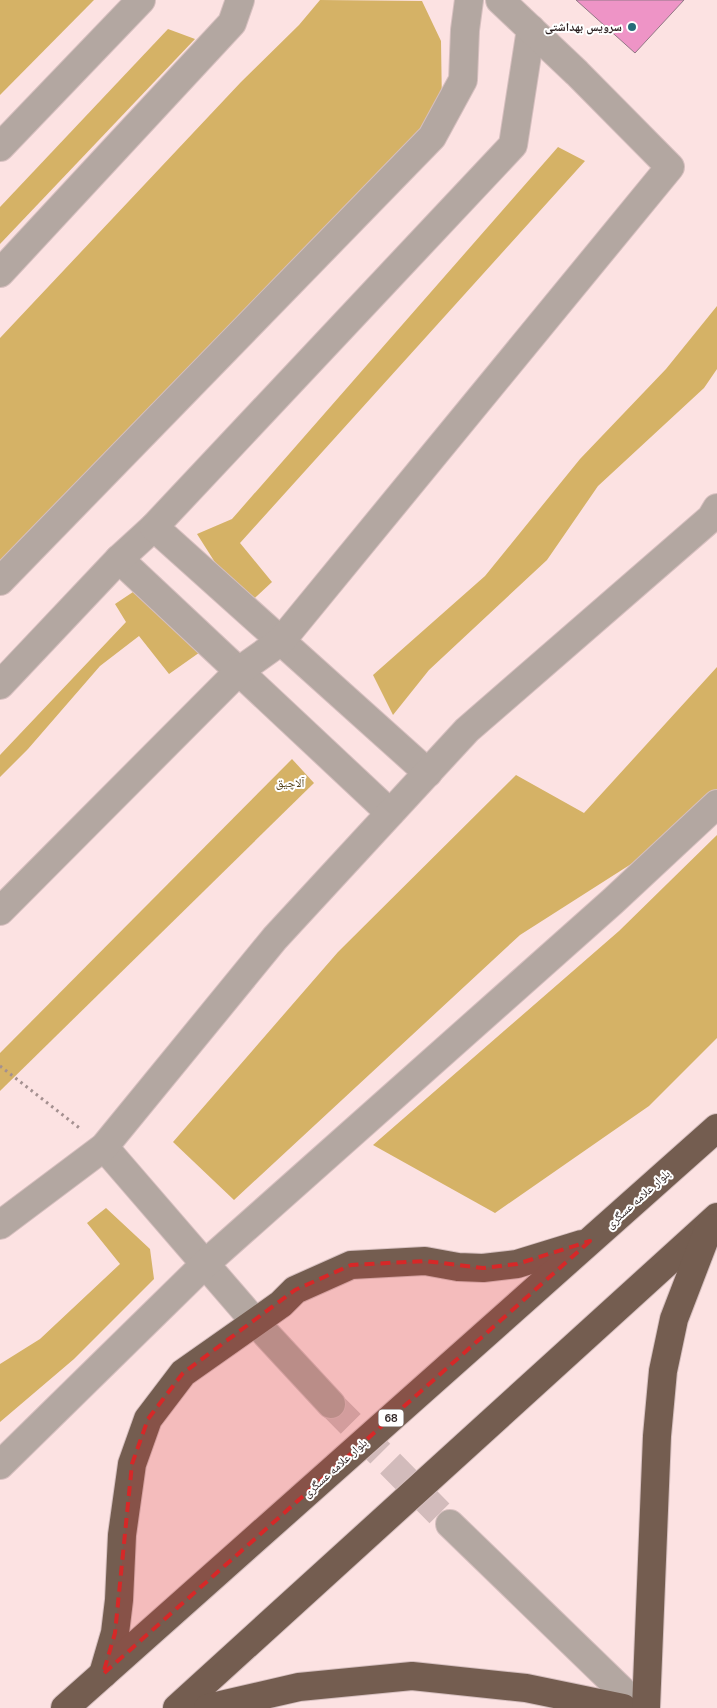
<svg xmlns="http://www.w3.org/2000/svg" width="717" height="1708" font-family="'Nunito Sans','Noto Naskh Arabic',sans-serif">
<style>
.green{fill:#d5b266}
.building{fill:#ee94c6;stroke:#917785}
.lines{fill:none;stroke-linecap:round;stroke-linejoin:round}
.minor-tunnel{stroke:#d2bbbb;stroke-width:28;stroke-dasharray:28 14;stroke-linecap:butt}
.minor-casing{stroke:#d6bfbf;stroke-width:30}
.highway-casing{stroke:#d6bfbf;stroke-width:30}
.path{stroke:#a49090;stroke-width:3;stroke-dasharray:2.5 4;stroke-linecap:butt}
.minor{stroke:#b3a7a1;stroke-width:28}
.highway{stroke:#745d50;stroke-width:28}
.marked{fill:#d62828;fill-opacity:0.2;stroke:#d62828;stroke-width:4;stroke-dasharray:10 6;stroke-linejoin:round}
.poi-dot{fill:#256c79;stroke:#fff;stroke-width:2}
.labels{text-anchor:middle;dominant-baseline:central;stroke-width:4;stroke-linejoin:round;paint-order:stroke}
.shield{fill:#fff;stroke:#6b6262;stroke-width:1}
.shield-label{font-size:11px;font-weight:bold;fill:#2b1f1f}
.poi-label{font-size:12px;font-weight:bold;fill:#2b1f1f;stroke:#fff;text-anchor:end}
.park-label{font-size:12px;fill:#55431b;stroke:#fff}
.street-label{font-size:12px;fill:#2b1f1f;stroke:#fff}
</style>
<rect width="100%" height="100%" fill="#fce2e2"/>
<!-- green -->
<g class="green">
<path d="M0,0H94L0,95Z"/>
<path d="M320,0L422,1L441,41L442,107L0,562V338L241,82L299,25Z"/>
<path d="M168,29L195,39L0,244V207Z"/>
<path d="M558,147L585,161L240,543L272,582L244,608L197,534L232,519Z"/>
<path d="M717,306V369L704,388L598,486L547,560L429,670L393,715L373,675L485,576L580,459L666,369Z"/>
<path d="M133,592L203,650L169,674L139,636L100,666L28,749L0,777V755L126,622L115,604Z"/>
<path d="M717,667V796L686,829L520,935L234,1200L173,1142L338,952L516,775L584,813Z"/>
<path d="M292,759L314,783L0,1091V1053Z"/>
<path d="M717,835V1038L649,1106L495,1213L373,1145L619,931Z"/>
<path d="M106,1208L150,1249L154,1279L74,1359L0,1422V1364L40,1339L120,1264L87,1223Z"/>
</g>
<!-- building -->
<path class="building" d="M576,0H684L635,53Z"/>
<g class="lines">
<!-- minor-tunnel -->
<path class="minor-tunnel" d="M331,1404L450,1524"/>
<defs>
<g id="minor">
<path d="M0,147L141,0"/>
<path d="M0,273L232,23L240,0"/>
<path d="M119,559L390,813"/>
<path d="M0,581L432,137L463,80L465,30L469,0"/>
<path d="M0,685L119,559L154,527"/>
<path d="M428,773L154,527L513,145L531,29"/>
<path d="M0,911L239,671L281,641L670,167L577,73L500,0"/>
<path d="M104,1147L256,1323L331,1404"/>
<path d="M0,1225L104,1147L275,938L467,730L711,518L717,508"/>
<path d="M0,1465L205,1264L613,901L717,804"/>
<path d="M450,1524L640,1708"/>
</g>
<g id="highway">
<path d="M103,1674L115,1633L119,1600L122,1535L132,1464L148,1419L183,1373L281,1304L295,1290L351,1265L425,1261L458,1267L483,1268L517,1264L582,1244"/>
<path d="M65,1708L717,1128"/>
<path d="M177,1708L717,1217"/>
<path d="M208,1708L299,1687L412,1676L526,1688L623,1708"/>
<path d="M646,1708L657,1436L663,1371L674,1319L709,1228"/>
</g>
</defs>
<!-- minor casing -->
<use href="#minor" class="minor-casing"/>
<!-- highway casing -->
<use href="#highway" class="highway-casing"/>
<!-- path -->
<path class="path" d="M0,1066L82,1130"/>
<!-- minor -->
<use href="#minor" class="minor"/>
<!-- highway -->
<use href="#highway" class="highway"/>
</g>
<!-- marked area -->
<path class="marked" d="M590,1241L103,1674L115,1633L132,1464L148,1419L183,1373L295,1290L351,1265L425,1261L483,1268L517,1264Z"/>
<!-- markers -->
<circle class="poi-dot" cx="632" cy="27" r="5"/>
<g class="labels">
<!-- shield labels -->
<rect class="shield" x="378.5" y="1409.5" width="25" height="17" rx="4"/>
<g class="shield-label">
<text x="391" y="1418">68</text>
</g>
<!-- poi labels -->
<g class="poi-label">
<text x="622" y="27">سرویس بهداشتی</text>
</g>
<!-- park labels -->
<g class="park-label">
<text x="290" y="783">آلاچیق</text>
</g>
<!-- street labels -->
<g class="street-label">
<text transform="translate(638 1199) rotate(-42)">بلوار علامه عسگری</text>
<text transform="translate(335 1468) rotate(-42)">بلوار علامه عسگری</text>
</g>
</g>
</svg>
